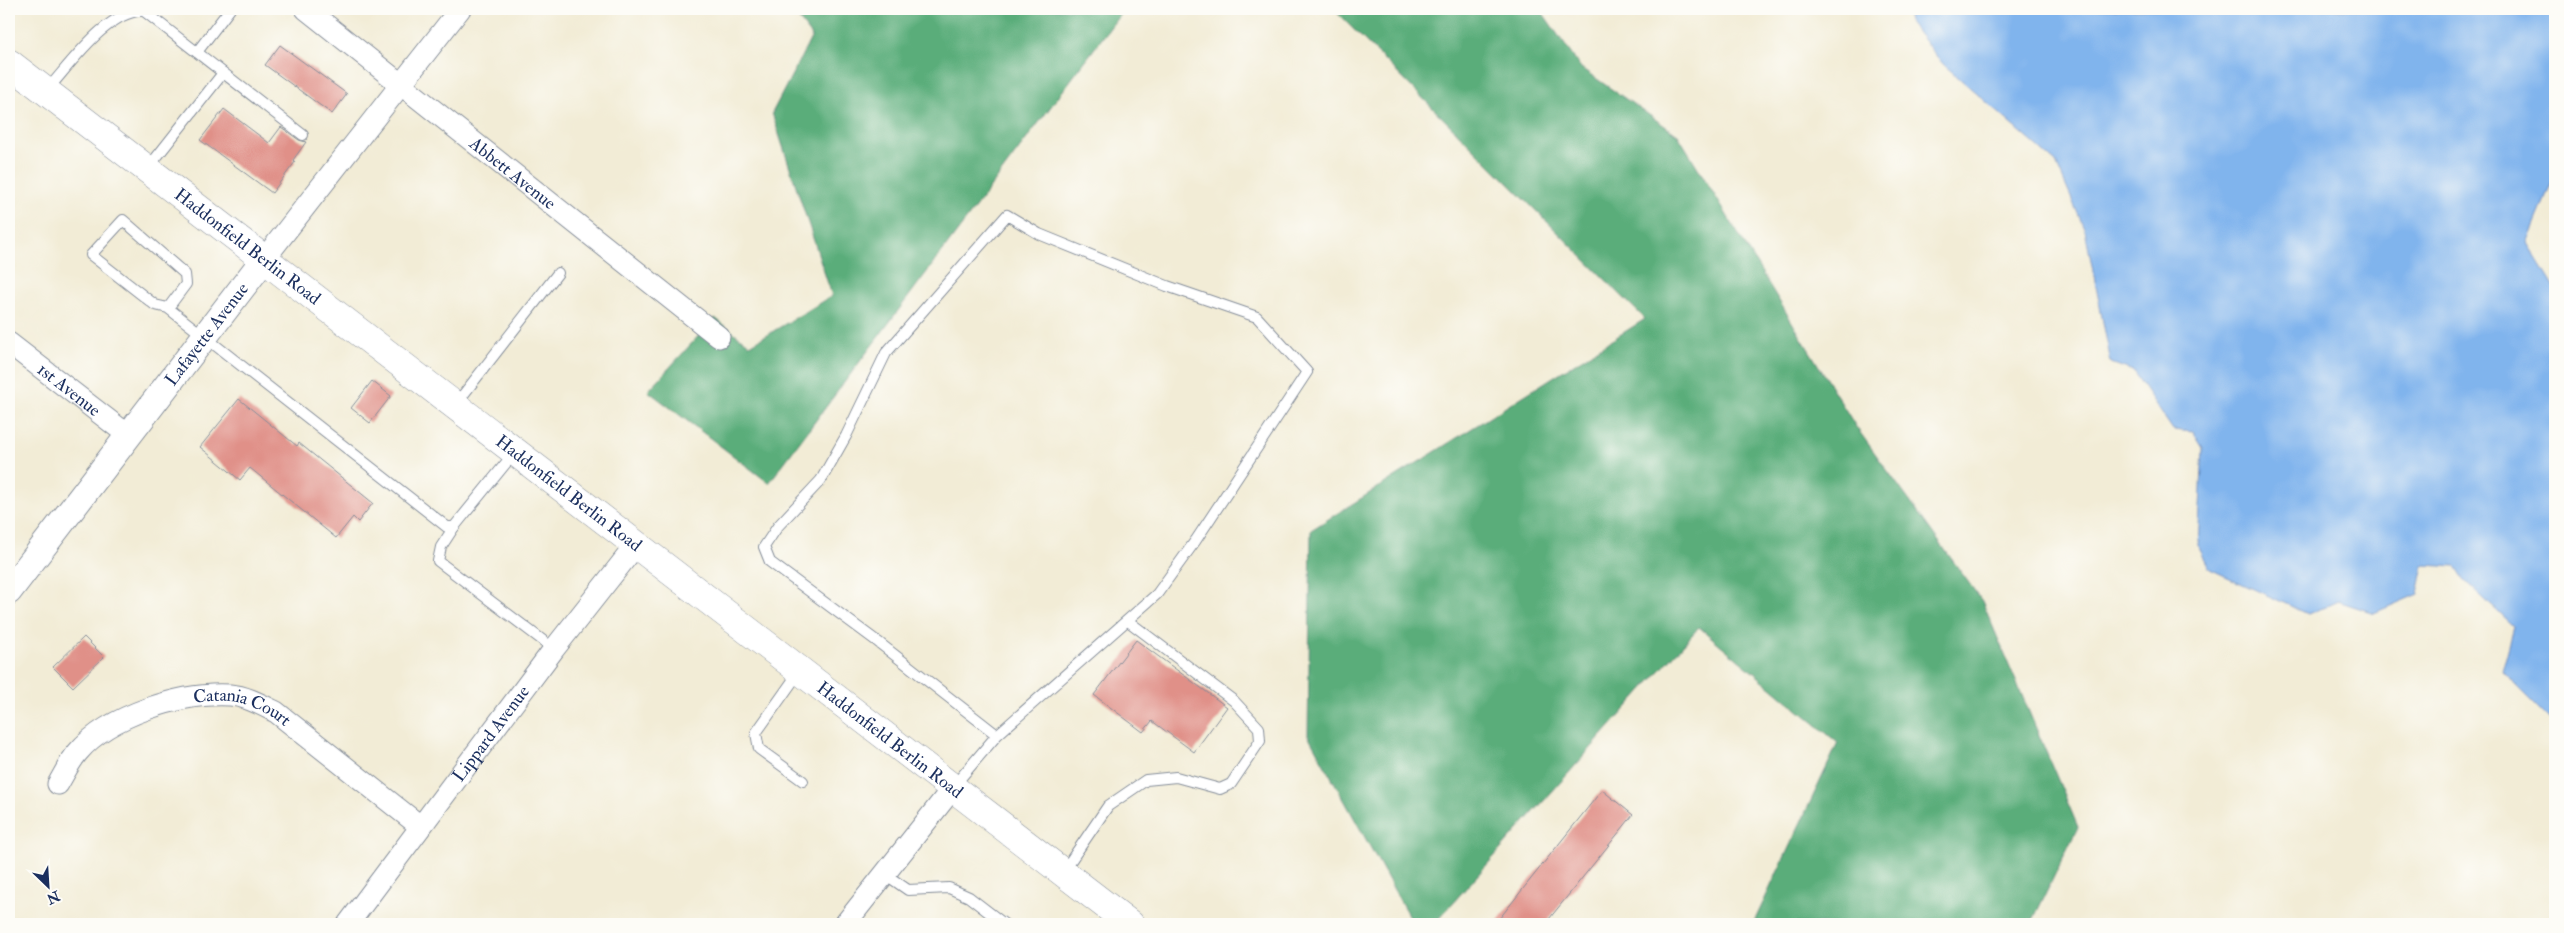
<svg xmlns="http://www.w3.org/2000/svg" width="2564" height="933" font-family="'IM FELL Double Pica',serif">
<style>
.forest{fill:#5aad7a;stroke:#3a6e6c}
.water{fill:#80b4ed;stroke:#4e72a6}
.building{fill:#e09088}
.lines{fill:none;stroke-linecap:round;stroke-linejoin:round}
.service-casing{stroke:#868e9a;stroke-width:12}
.minor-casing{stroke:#868e9a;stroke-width:23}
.tertiary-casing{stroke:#868e9a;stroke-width:28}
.primary-casing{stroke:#868e9a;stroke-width:29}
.service{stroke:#fff;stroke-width:10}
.minor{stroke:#fff;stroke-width:21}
.tertiary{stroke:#fff;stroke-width:26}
.primary{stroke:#fff;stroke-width:28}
.labels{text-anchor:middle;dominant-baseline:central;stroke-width:4;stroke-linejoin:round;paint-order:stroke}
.street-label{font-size:18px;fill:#1b2f5e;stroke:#fdfcf7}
</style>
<rect width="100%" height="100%" fill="#fdfcf7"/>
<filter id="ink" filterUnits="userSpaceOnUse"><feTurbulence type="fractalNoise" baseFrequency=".02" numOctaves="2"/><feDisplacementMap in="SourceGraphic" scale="10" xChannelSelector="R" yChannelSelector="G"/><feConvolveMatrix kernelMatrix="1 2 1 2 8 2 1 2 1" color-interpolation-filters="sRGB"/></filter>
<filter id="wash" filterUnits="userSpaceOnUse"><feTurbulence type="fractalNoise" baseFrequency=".0096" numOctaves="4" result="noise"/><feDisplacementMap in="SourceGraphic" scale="20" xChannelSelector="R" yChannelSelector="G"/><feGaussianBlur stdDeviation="1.12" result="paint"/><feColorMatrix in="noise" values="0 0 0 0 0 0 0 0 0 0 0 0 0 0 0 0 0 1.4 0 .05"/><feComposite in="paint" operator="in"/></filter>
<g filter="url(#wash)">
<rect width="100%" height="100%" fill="#f2ecd6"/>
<!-- forest -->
<g class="forest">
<path d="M791,9H1124L769,483L648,391L715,318L750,345L832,296L772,113L812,36Z"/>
<path d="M1333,9H1540L1581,68L1678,135L1856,427L1982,601L2078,827L2031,924H1753L1838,743L1699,627L1434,924H1413L1308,735L1311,530L1645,319Z"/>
</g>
<!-- water -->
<path class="water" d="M1907,9H2555V175L2527,243L2555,289V725L2502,672L2514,627L2464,580L2456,567L2424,565L2418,594L2374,613L2338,601L2308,614L2210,569L2198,546L2203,448L2193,432L2173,430L2133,371L2111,363L2085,230L2056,163L1943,64L1909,22Z"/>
<g id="blocks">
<!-- building -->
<g class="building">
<path d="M280,45L347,94L332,114L265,65Z"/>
<path d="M224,109L269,143L281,127L299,140L306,142L293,160L295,162L272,193L200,140Z"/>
<path d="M372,381L391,396L370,423L351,408Z"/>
<path d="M239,399L297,446L299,443L373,503L358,522L353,517L336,538L250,468L240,480L200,447Z"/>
<path d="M84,637L104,657L73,687L53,667Z"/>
<path d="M1136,640L1227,707L1194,752L1152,721L1143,732L1094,695Z"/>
<path d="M1602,790L1633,815L1545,924H1495Z"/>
</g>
</g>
</g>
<g filter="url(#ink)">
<use href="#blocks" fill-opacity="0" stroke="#868e9a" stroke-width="1"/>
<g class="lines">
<defs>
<g id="service">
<path d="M197,52L230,9"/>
<path d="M47,90C69,66 109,8 144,11L303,135"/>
<path d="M148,168L223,73"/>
<path d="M168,308L186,284L185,274L123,220L91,255L155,305L168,308L447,527H454L515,452"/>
<path d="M456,404L558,273"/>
<path d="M454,527L441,547L438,561L554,649"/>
<path d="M799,672L756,733L759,749L803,781"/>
<path d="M952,788L997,735L1157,594L1196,540L1307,372L1257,317L1167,286L1039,234L1007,215L886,353L846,436L821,480L778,526L764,547L770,562L878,642L997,735"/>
<path d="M1063,872L1108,806L1146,780L1176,777L1220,789L1231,784L1260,741L1259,728L1234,701L1128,621"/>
<path d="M885,874L908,890L949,888L969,897L1004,924"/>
</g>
<g id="minor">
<path id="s1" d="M306,9L719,337"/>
<path d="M265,258L460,9"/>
<path id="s2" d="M9,343L129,436"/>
<path id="s3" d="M58,784C64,774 70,761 78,752C109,715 183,692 230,695C246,696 262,705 276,712L420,826"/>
<path id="s4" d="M348,924L554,649L636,545"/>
<path d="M845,924L952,789"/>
</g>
<g id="tertiary">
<path id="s5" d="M9,591L265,258"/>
</g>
<g id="primary">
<path id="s6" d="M9,63L1130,924"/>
</g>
</defs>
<!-- service casing -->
<use href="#service" class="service-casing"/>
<!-- minor casing -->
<use href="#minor" class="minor-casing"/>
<!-- tertiary casing -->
<use href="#tertiary" class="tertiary-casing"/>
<!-- primary casing -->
<use href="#primary" class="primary-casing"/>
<!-- service -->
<use href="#service" class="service"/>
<!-- minor -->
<use href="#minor" class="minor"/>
<!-- tertiary -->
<use href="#tertiary" class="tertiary"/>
<!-- primary -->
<use href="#primary" class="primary"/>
</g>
</g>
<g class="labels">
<!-- street labels -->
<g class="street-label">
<text stroke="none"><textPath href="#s1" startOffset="264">Abbett Avenue</textPath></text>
<text stroke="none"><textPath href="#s6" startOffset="301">Haddonfield Berlin Road</textPath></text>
<text stroke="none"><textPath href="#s5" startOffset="324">Lafayette Avenue</textPath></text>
<text stroke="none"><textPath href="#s2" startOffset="76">1st Avenue</textPath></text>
<text stroke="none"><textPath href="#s6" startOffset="706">Haddonfield Berlin Road</textPath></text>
<text stroke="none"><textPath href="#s3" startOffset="219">Catania Court</textPath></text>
<text stroke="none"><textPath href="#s4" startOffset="238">Lippard Avenue</textPath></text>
<text stroke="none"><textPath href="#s6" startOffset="1111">Haddonfield Berlin Road</textPath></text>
</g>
</g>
<!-- margin -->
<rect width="2564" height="933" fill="none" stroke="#fdfcf7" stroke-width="30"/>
<!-- north arrow -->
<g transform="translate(48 886) rotate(155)" stroke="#fdfcf7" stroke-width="4" paint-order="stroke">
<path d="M0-4L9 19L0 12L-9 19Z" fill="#1b2f5e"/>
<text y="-8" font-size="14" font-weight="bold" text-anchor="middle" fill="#1b2f5e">N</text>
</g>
</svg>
